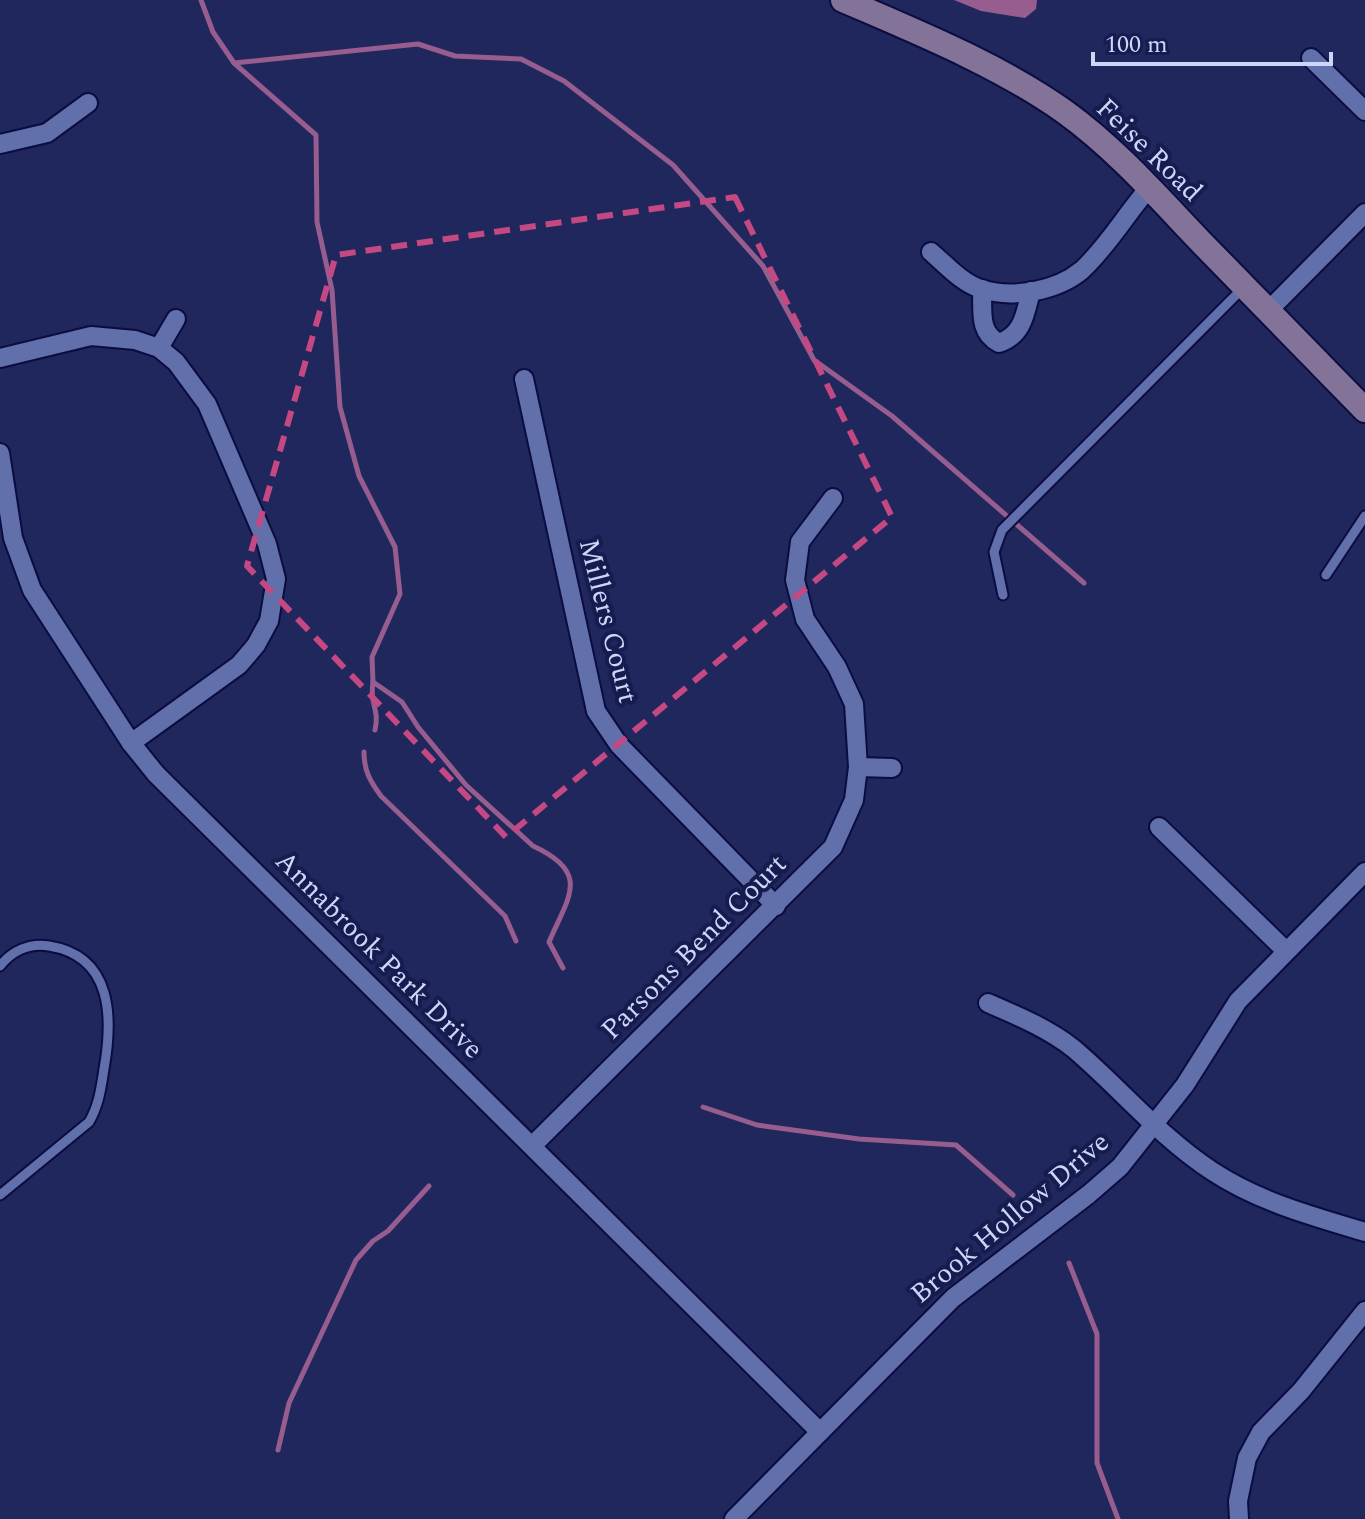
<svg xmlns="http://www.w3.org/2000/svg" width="1365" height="1519" font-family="Spectral,serif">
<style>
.water{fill:#975d8e}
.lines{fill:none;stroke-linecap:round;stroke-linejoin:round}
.stream{stroke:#975d8e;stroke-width:5}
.lane-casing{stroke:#0b0c3f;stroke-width:13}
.street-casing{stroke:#0b0c3f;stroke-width:22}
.secondary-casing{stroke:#0b0c3f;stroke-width:28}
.lane{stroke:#616fab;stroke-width:9}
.street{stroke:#616fab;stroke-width:18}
.secondary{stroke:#847398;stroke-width:24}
.marked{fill:none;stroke:#c44882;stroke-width:6;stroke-dasharray:16 10;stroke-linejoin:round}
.labels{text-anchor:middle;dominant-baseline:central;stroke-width:8;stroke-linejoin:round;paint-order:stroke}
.street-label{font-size:28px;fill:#ccd6f7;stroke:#161c50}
</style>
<rect width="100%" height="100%" fill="#1f275c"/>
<!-- water -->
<path class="water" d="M954,0H1037L1036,9L1025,18L981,11Z"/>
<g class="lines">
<!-- stream -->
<g class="stream">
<path d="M201,0L213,32L234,63L316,135L317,222L332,290L340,407L359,476L395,547L400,594L372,657L373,682L402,702L418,727L466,785L533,846C592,873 568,897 549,942L563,968"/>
<path d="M234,63L418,44L455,56L521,59L564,81L673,165L763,266L814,360L892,416L1084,583"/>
<path d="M373,682C369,705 380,708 375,730"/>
<path d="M364,752C364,771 370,781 381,796L505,916L516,941"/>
<path d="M703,1107L757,1125L859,1139L956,1145L1013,1195"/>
<path d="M1069,1263L1097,1334V1463L1118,1519"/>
<path d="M278,1450L289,1403L356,1260L373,1241L388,1231L429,1186"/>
</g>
<defs>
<g id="lane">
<path d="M1326,575L1365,516"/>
<path d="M1003,595L994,552L1002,530L1243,288"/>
<path d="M0,966C12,951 29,943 49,946C113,956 113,1018 104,1069C101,1088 99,1105 89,1122L0,1195"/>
</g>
<g id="street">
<path d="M1311,58L1365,111"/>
<path d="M0,144L47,133L88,103"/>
<path d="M931,252C946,265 962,283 981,289C1013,299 1057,291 1082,270C1108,246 1126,214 1149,188"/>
<path d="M982,289C983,311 978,332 999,343C1023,335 1025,314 1031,291"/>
<path d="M1269,310L1365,213"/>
<path d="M159,348L176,319"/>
<path d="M0,358L91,336L135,340L159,348L176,362L207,404L267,544L276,579L269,621L256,645L239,665L131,743"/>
<path d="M524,379L596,711L619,745L776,906"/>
<path d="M0,453L13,538L32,590L131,743L156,774L820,1432"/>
<path d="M858,767L892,768"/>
<path d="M1159,827L1286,951"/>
<path d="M988,1003C1018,1016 1049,1029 1074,1049C1121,1089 1160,1137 1212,1171C1259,1202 1312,1216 1365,1232"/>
<path d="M533,1145L833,847L854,800L858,767L854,704L837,667L805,619L795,580L800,542L833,498"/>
<path d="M734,1519L953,1298L1089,1194L1120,1167L1185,1085L1238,1001L1365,872"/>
<path d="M1239,1519L1238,1501L1247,1458L1261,1432L1301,1391L1365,1311"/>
</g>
<path id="secondary" d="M843,0C917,32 999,65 1065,112C1115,148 1157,196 1200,241C1255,298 1310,353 1365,410"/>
</defs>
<!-- lane casing -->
<use href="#lane" class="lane-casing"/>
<!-- street casing -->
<use href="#street" class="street-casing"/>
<!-- secondary casing -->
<use href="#secondary" class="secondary-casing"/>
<!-- lane -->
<use href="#lane" class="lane"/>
<!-- street -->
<use href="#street" class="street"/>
<!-- secondary -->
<use href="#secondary" class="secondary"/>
</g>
<!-- marked area -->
<path class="marked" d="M735,197L892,517L506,837L247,566L336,255Z"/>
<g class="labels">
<!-- street labels -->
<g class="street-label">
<text transform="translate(1149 150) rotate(44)">Feise Road</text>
<text transform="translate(608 621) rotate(76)">Millers Court</text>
<text transform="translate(694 947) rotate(-45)">Parsons Bend Court</text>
<text transform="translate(379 955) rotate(45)">Annabrook Park Drive</text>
<text transform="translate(1010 1218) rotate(-40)">Brook Hollow Drive</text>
</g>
</g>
<!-- scale -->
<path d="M1093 52v12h238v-12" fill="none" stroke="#ccd6f7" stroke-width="4"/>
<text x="1105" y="52" font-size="24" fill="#ccd6f7" stroke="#161c50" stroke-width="6" paint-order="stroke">100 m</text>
</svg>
